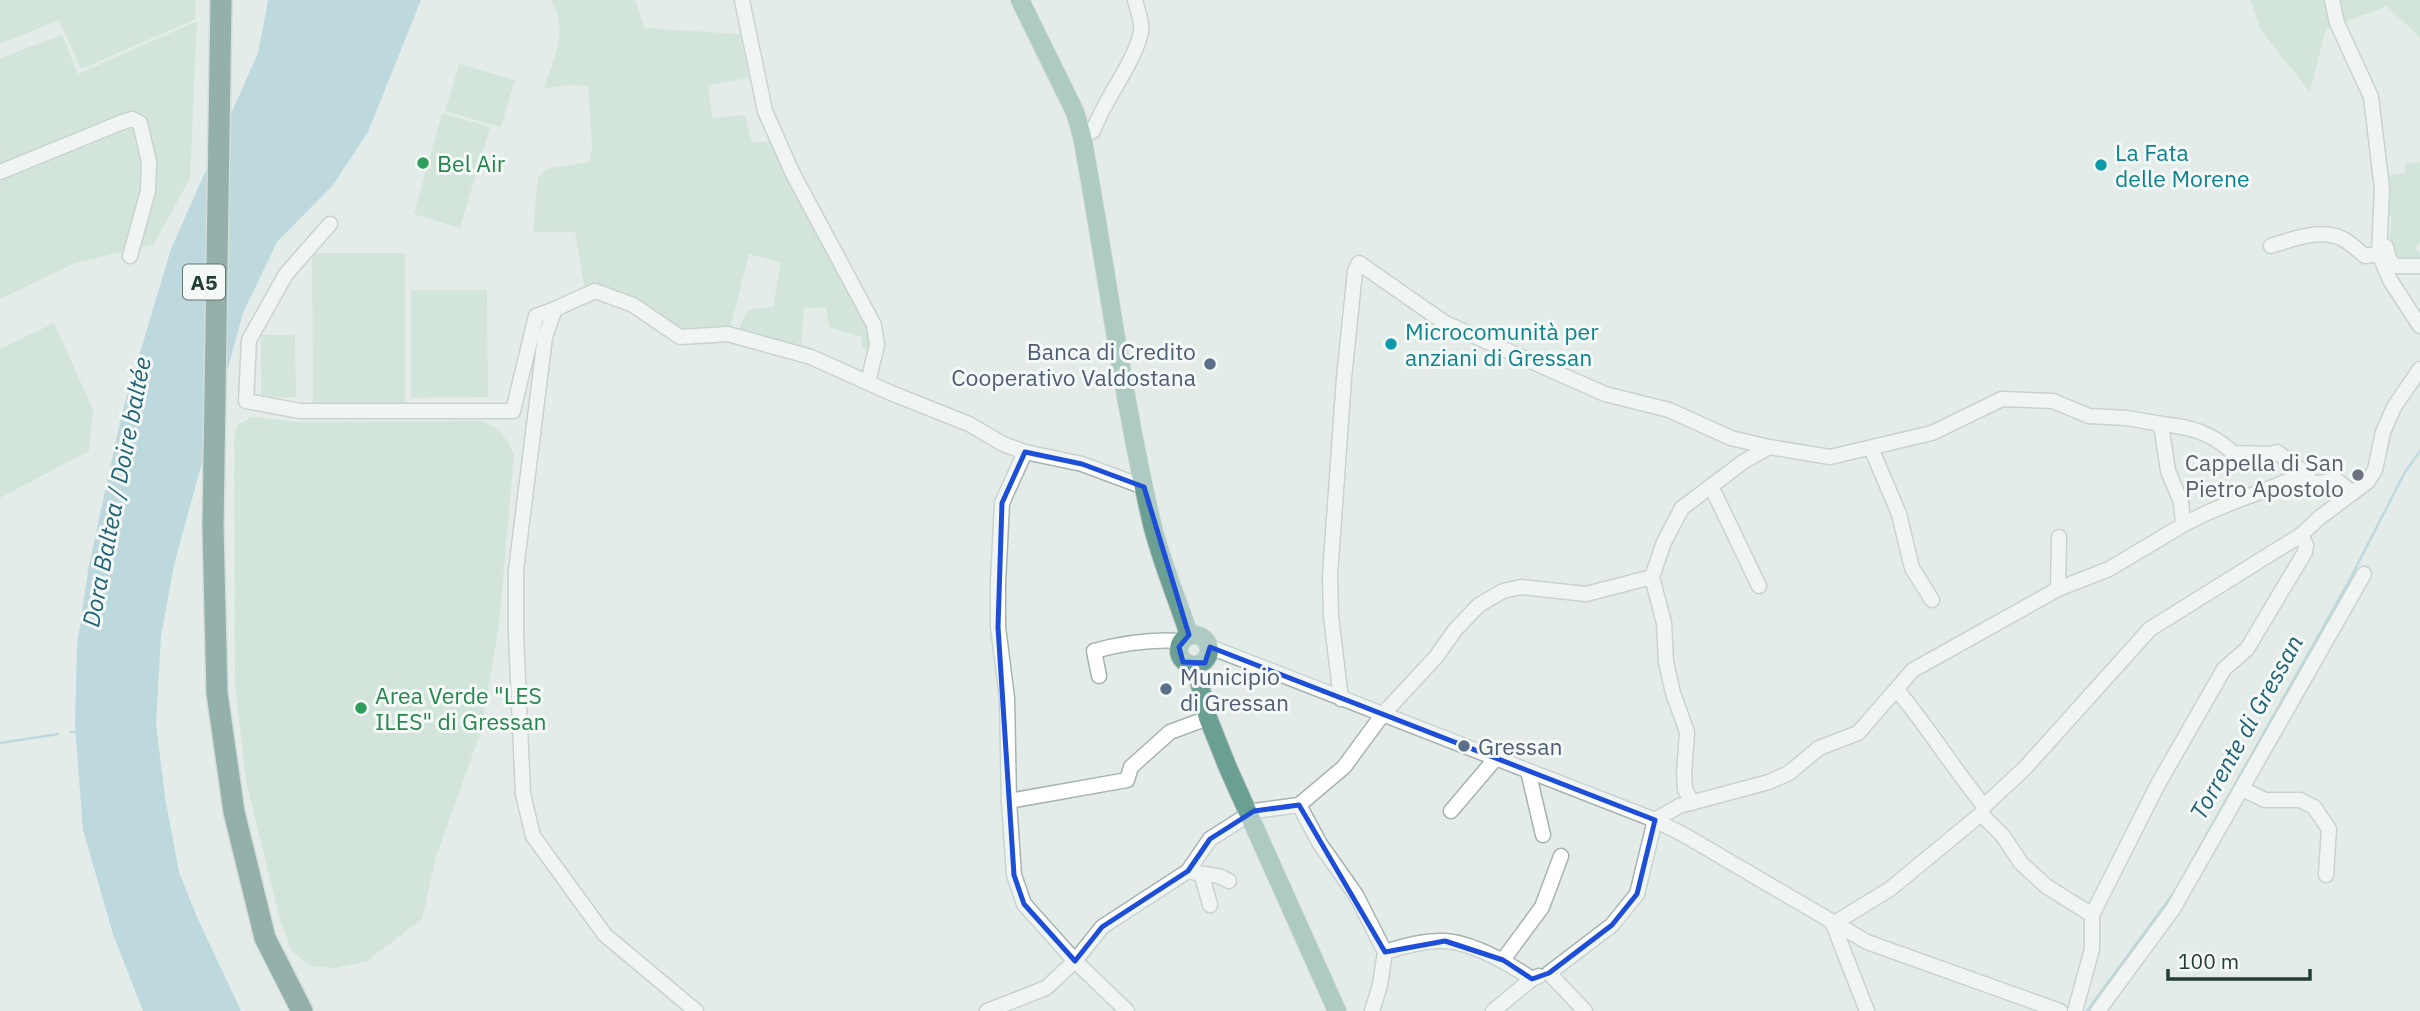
<svg xmlns="http://www.w3.org/2000/svg" width="2420" height="1011" font-family="'IBM Plex Sans',sans-serif">
<style>
.green{fill:#bedcc7}
.water{fill:#8fc1ce}
.lines{fill:none;stroke-linecap:round;stroke-linejoin:round}
.stream{stroke:#8fc1ce;stroke-width:2.5}
.minor-casing{stroke:#a6b4b0;stroke-width:17}
.major-casing{stroke:#c2c9c7;stroke-width:20}
.highway-casing{stroke:#c2c9c7;stroke-width:24}
.minor{stroke:#fff;stroke-width:14}
.major{stroke:#6b9f94;stroke-width:18}
.highway{stroke:#32675e;stroke-width:21}
.marked{fill:none;stroke:#1d4ed8;stroke-width:5;stroke-linejoin:round}
.leisure-dot{fill:#2e9e5b;stroke:#f4f9f7;stroke-width:2.5}
.culture-dot{fill:#0f9aa8;stroke:#f4f9f7;stroke-width:2.5}
.service-dot{fill:#5c6f8a;stroke:#f4f9f7;stroke-width:2.5}
.worship-dot{fill:#6b7280;stroke:#f4f9f7;stroke-width:2.5}
.labels{text-anchor:middle;dominant-baseline:central;stroke-width:6;stroke-linejoin:round;paint-order:stroke}
.shield{fill:#f4f9f7;stroke:#627571;stroke-width:2}
.shield-label{font-size:21px;font-weight:bold;fill:#243d37}
.culture-label{font-size:23px;fill:#0d838f;stroke:#f4f9f7;text-anchor:start}
.leisure-label{font-size:23px;fill:#27864d;stroke:#f4f9f7;text-anchor:start}
.service-label{font-size:23px;fill:#4e5e75;stroke:#f4f9f7;text-anchor:start}
.worship-label{font-size:23px;fill:#5b616d;stroke:#f4f9f7;text-anchor:end}
.water-label{font-size:24px;font-style:italic;fill:#216375;stroke:#f4f9f7}
</style>
<rect width="100%" height="100%" fill="#e3ece9"/>
<!-- green -->
<g class="green">
<path d="M0,0H195L196,19L81,69L59,20L0,44Z"/>
<path d="M551,0H635L645,28L740,34L749,78L708,85L712,118L745,115L752,143L771,141L780,163L869,332L870,344L869,349L861,348L862,337L829,327L826,307L804,308L801,349L739,330C746,307 751,308 773,307L781,262L749,254L730,330L683,333L610,289L585,290L575,232H533L538,178L546,169L589,162L592,147L588,86L572,85L544,88C554,58 569,30 551,0Z"/>
<path d="M2251,0H2420V38L2387,6L2326,29L2310,92L2260,29Z"/>
<path d="M197,21L190,178L154,244L73,264L0,299V58L62,35L78,74Z"/>
<path d="M459,64L515,80L501,127L445,111Z"/>
<path d="M442,113L490,127L460,228L414,214Z"/>
<path d="M2420,162V242L2415,247L2420,254V261L2395,260L2389,243L2392,218L2387,214L2388,175L2405,173V164Z"/>
<path d="M312,253H405V406H313Z"/>
<path d="M411,290H487L488,397L411,398Z"/>
<path d="M54,323L93,409L89,451L0,498V349Z"/>
<path d="M261,335H295L296,397H261Z"/>
<path d="M252,417L301,422L482,421C498,428 508,438 514,455L499,625L481,731L436,857L422,919L367,961L337,968L310,966L291,950L279,916L246,781L235,685L234,440L237,425Z"/>
</g>
<!-- water -->
<path class="water" d="M268,0H421L368,132L333,185L277,242L243,313L174,565L161,636L156,724L165,797L179,872L197,917L241,1011H143L113,934L83,830L75,726L77,645L89,565L122,413L171,249L258,53Z"/>
<g class="lines">
<!-- stream -->
<g class="stream">
<path d="M71,732H75"/>
<path d="M0,743L58,734"/>
<path d="M2087,1011L2175,891L2349,581L2405,472L2420,451"/>
</g>
<defs>
<g id="minor">
<path d="M742,0L765,111L793,174L874,325L877,345L868,382"/>
<path d="M2332,0L2337,23L2371,97L2382,189L2379,254L2390,280L2420,326"/>
<path d="M1082,136L1093,131C1105,98 1134,64 1141,32C1143,23 1137,9 1135,0"/>
<path d="M0,172L120,123L132,119L140,123L149,162L148,191L130,256"/>
<path d="M330,224L286,274L249,340L246,401L300,411H513L536,316L555,309"/>
<path d="M2271,246C2292,239 2321,228 2343,239C2350,243 2358,250 2365,256L2379,254"/>
<path d="M2386,247L2389,259L2395,266H2420"/>
<path d="M1871,448L1899,514L1912,568L1932,600"/>
<path d="M1025,452L1002,503L998,583V627L1007,698L1009,801L1014,875L1024,904L1075,961L1127,1011"/>
<path d="M2305,473L2313,484L2336,480L2353,493"/>
<path d="M1711,486L1759,586"/>
<path d="M2058,589L2059,537"/>
<path d="M1210,647L1655,820L1686,836L1867,942L2060,1011"/>
<path d="M1099,676L1094,651C1123,643 1152,639 1181,641"/>
<path d="M1897,690C1928,727 1953,768 1984,806"/>
<path d="M1341,699L1331,616L1330,575L1344,378L1355,271L1359,263L1445,323L1605,394L1669,410L1731,438L1769,447"/>
<path d="M1528,771L1543,835"/>
<path d="M2242,789L2265,800H2300L2314,807L2329,829L2326,875"/>
<path d="M1009,801L1127,780L1131,767L1170,732L1208,718"/>
<path d="M1692,803L1685,789L1684,774L1687,732L1673,693L1666,662L1664,623L1652,577L1664,542L1682,508L1743,462L1769,447L1830,457L1932,433L2002,399L2053,401L2089,416L2127,418L2161,424"/>
<path d="M1299,805L1320,844L1356,895L1385,952"/>
<path d="M1451,811L1496,758"/>
<path d="M1981,814L2003,836L2021,863L2046,886L2092,915"/>
<path d="M1188,871C1204,876 1215,872 1229,881"/>
<path d="M1202,876L1210,905"/>
<path d="M1503,960L1542,907L1561,856"/>
<path d="M696,1011L605,935L533,836L523,794L516,635V570L545,337L555,309L595,291L633,305L680,337L728,334L811,357L891,393L969,424L1003,444L1025,452L1082,464L1144,487"/>
<path d="M987,1011L1046,988L1075,961L1102,927L1188,871L1210,839L1254,811L1299,805L1344,767L1383,714L1436,657L1455,630L1479,605L1503,591L1521,587L1586,594L1652,577"/>
<path d="M1372,1011L1380,985L1385,952C1404,946 1425,940 1445,941C1474,943 1508,963 1532,979"/>
<path d="M1493,1011L1532,979L1539,976"/>
<path d="M1585,1011L1549,973L1612,925L1637,894L1655,820L1679,806L1769,782L1789,773L1819,748L1858,733L1913,670L2058,589L2109,569L2183,525L2181,502L2168,471L2161,424C2190,427 2211,432 2233,453L2271,454L2277,452L2305,473C2265,493 2221,503 2183,525"/>
<path d="M1867,1011L1833,924L1890,889L1981,814L1984,806L2025,768L2150,629L2301,535"/>
<path d="M2075,1011L2092,949V915L2157,786L2224,669L2247,649L2305,552L2306,545L2301,535L2319,518L2367,482L2375,470L2383,432L2394,407L2420,369"/>
<path d="M2098,1011L2173,909L2364,574"/>
</g>
<g id="major">
<path d="M1020,0L1075,112L1082,136C1106,265 1122,396 1152,524C1161,561 1177,598 1189,635"/>
<circle cx="1194" cy="650" r="15"/>
<path d="M1195,665L1208,718L1228,768L1337,1011"/>
</g>
<path id="highway" d="M221,0L213,528L217,693L234,812L265,938L302,1011"/>
</defs>
<!-- minor casing -->
<use href="#minor" class="minor-casing"/>
<!-- major casing -->
<use href="#major" class="major-casing"/>
<!-- highway casing -->
<use href="#highway" class="highway-casing"/>
<!-- minor -->
<use href="#minor" class="minor"/>
<!-- major -->
<use href="#major" class="major"/>
<!-- highway -->
<use href="#highway" class="highway"/>
</g>
<!-- marked area -->
<path d="M0 0H2420V1011H0ZM1025,452L1082,464L1144,487L1189,635L1179,647L1183,662L1205,663L1210,647L1655,820L1637,894L1612,925L1549,973L1532,979L1503,960L1445,941L1385,952L1299,805L1254,811L1210,839L1188,871L1102,927L1075,961L1024,904L1014,875L998,627L1002,503Z" fill="#e3ece9" fill-opacity=".55" fill-rule="evenodd"/>
<path class="marked" d="M1025,452L1082,464L1144,487L1189,635L1179,647L1183,662L1205,663L1210,647L1655,820L1637,894L1612,925L1549,973L1532,979L1503,960L1445,941L1385,952L1299,805L1254,811L1210,839L1188,871L1102,927L1075,961L1024,904L1014,875L998,627L1002,503Z"/>
<!-- markers -->
<g class="leisure-dot">
<circle cx="423" cy="163" r="7"/>
<circle cx="361" cy="708" r="7"/>
</g>
<g class="culture-dot">
<circle cx="2101" cy="165" r="7"/>
<circle cx="1391" cy="344" r="7"/>
</g>
<g class="service-dot">
<circle cx="1210" cy="364" r="7"/>
<circle cx="1166" cy="689" r="7"/>
<circle cx="1464" cy="746" r="7"/>
</g>
<circle class="worship-dot" cx="2358" cy="475" r="7"/>
<g class="labels">
<!-- shield labels -->
<rect class="shield" x="183" y="264.5" width="42" height="35" rx="5"/>
<g class="shield-label">
<text x="204" y="282">A5</text>
</g>
<!-- culture labels -->
<g class="culture-label">
<text x="2115" y="152">La Fata<tspan x="2115" dy="26">delle Morene</tspan></text>
<text x="1405" y="331">Microcomunità per<tspan x="1405" dy="26">anziani di Gressan</tspan></text>
</g>
<!-- leisure labels -->
<g class="leisure-label">
<text x="437" y="163">Bel Air</text>
<text x="375" y="695">Area Verde "LES<tspan x="375" dy="26">ILES" di Gressan</tspan></text>
</g>
<!-- service labels -->
<g class="service-label">
<text x="1196" y="351" text-anchor="end">Banca di Credito<tspan x="1196" dy="26">Cooperativo Valdostana</tspan></text>
<text x="1180" y="676">Municipio<tspan x="1180" dy="26">di Gressan</tspan></text>
<text x="1478" y="746">Gressan</text>
</g>
<!-- worship labels -->
<g class="worship-label">
<text x="2344" y="462">Cappella di San<tspan x="2344" dy="26">Pietro Apostolo</tspan></text>
</g>
<!-- water labels -->
<g class="water-label">
<text transform="translate(116 492) rotate(-79)">Dora Baltea / Doire baltée</text>
<text transform="translate(2246 727) rotate(-61)">Torrente di Gressan</text>
</g>
</g>
<!-- scale -->
<path d="M2168 969v10h142v-10" fill="none" stroke="#243d37" stroke-width="3.5"/>
<text x="2178" y="969" font-size="21" fill="#243d37" stroke="#f4f9f7" stroke-width="5" paint-order="stroke">100 m</text>
</svg>
